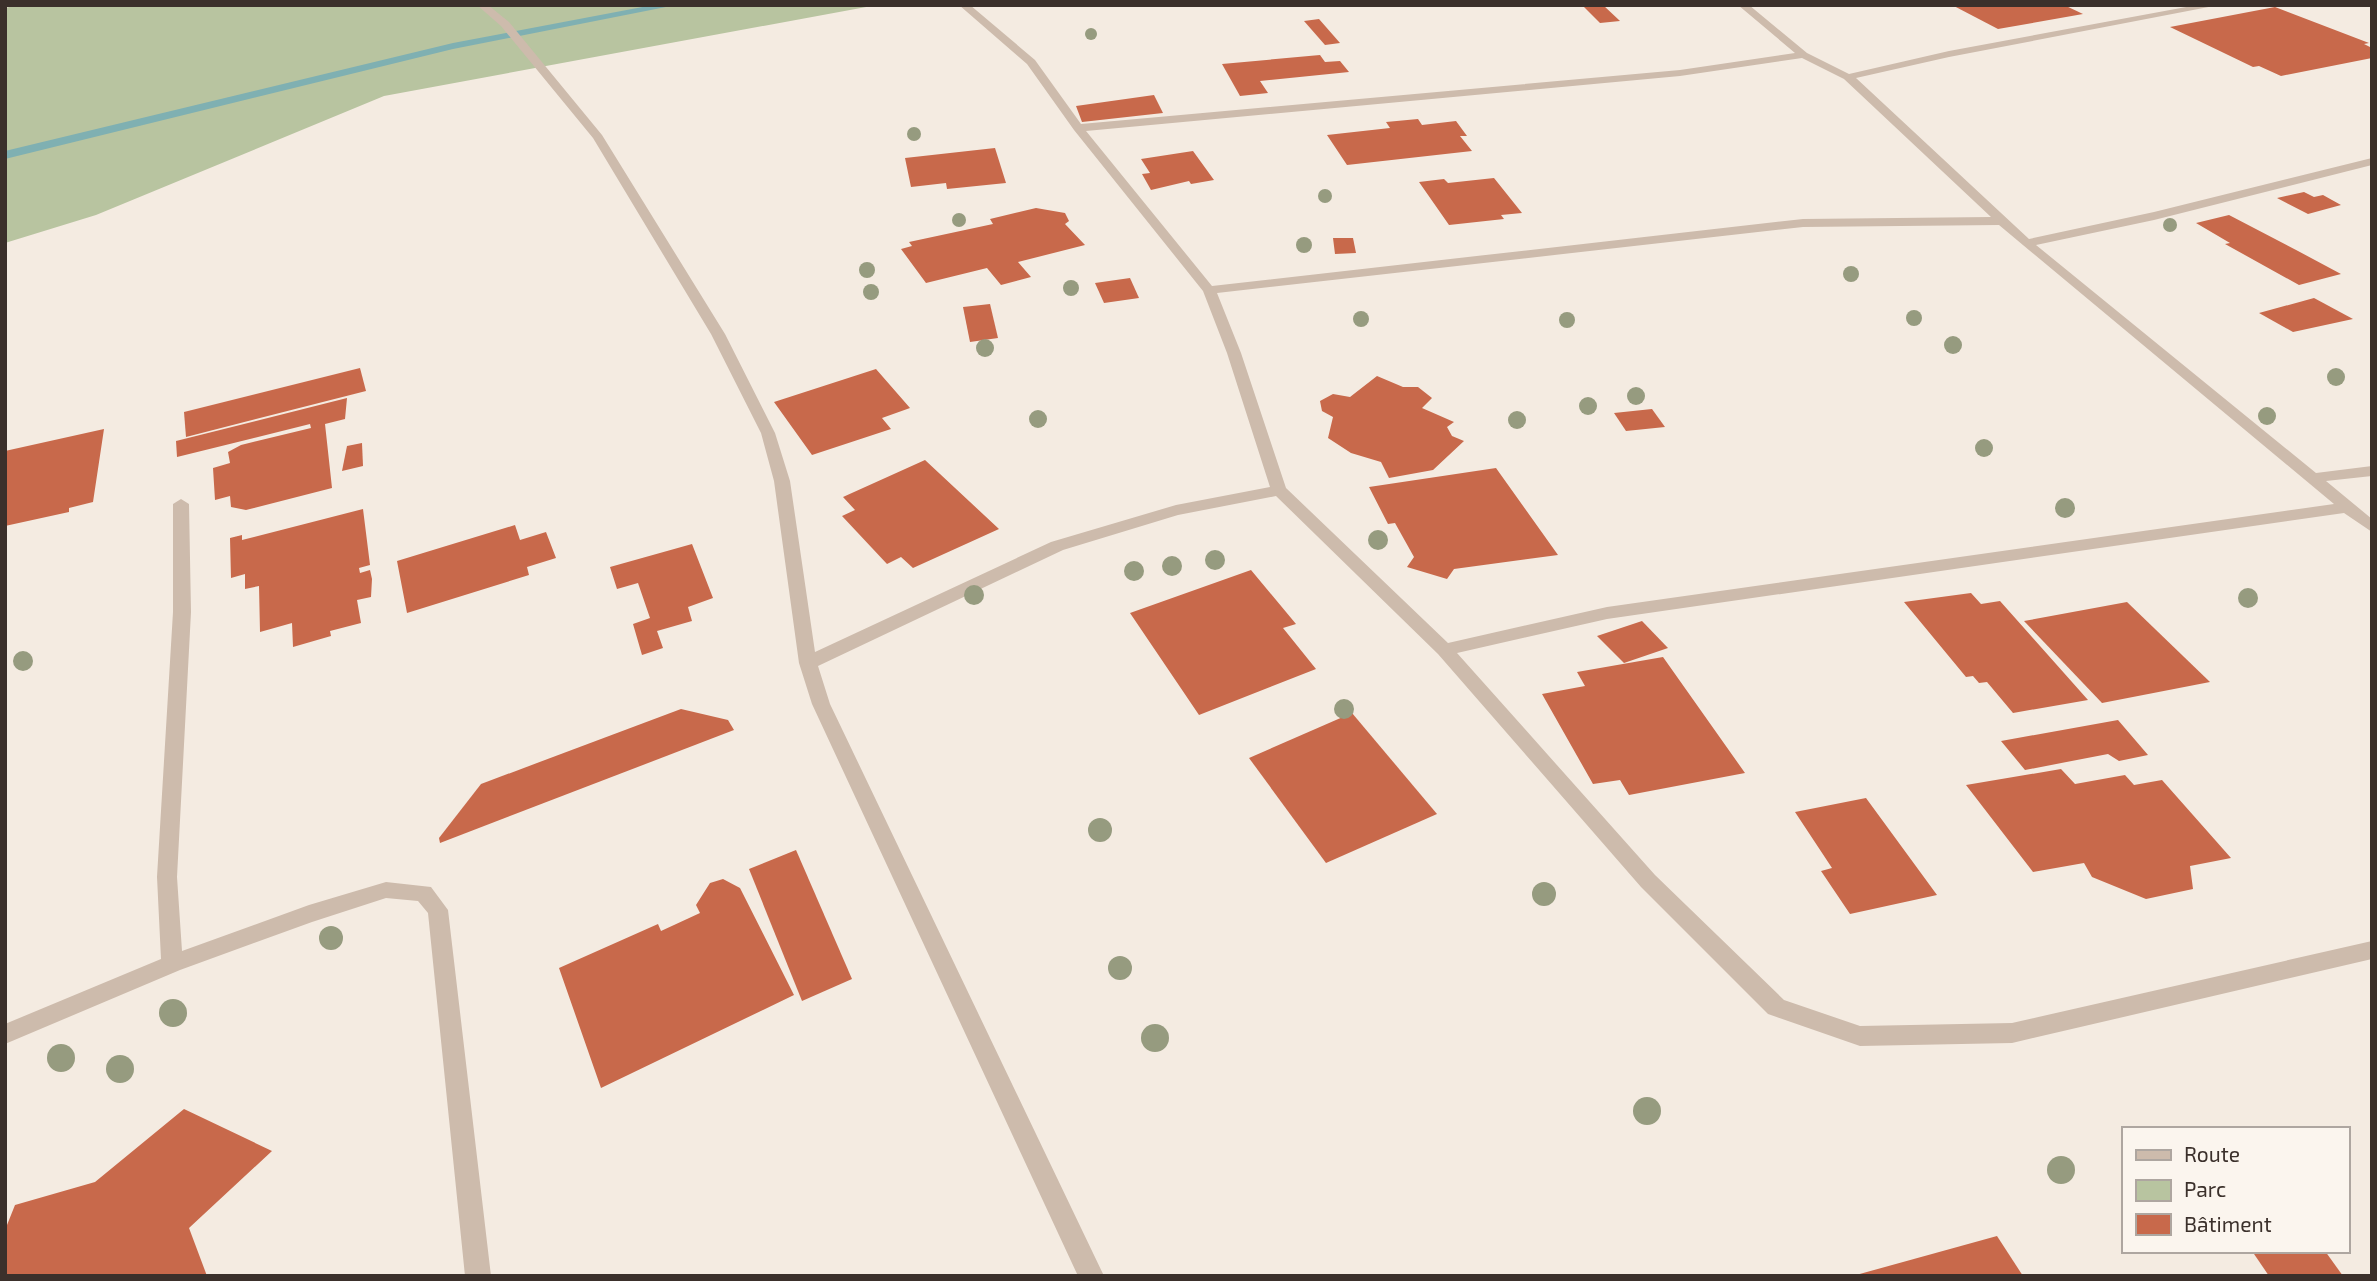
<svg xmlns="http://www.w3.org/2000/svg" width="2377" height="1281" font-family="'Exo 2',sans-serif">
<style>
.green{fill:#b8c4a0}
.lines{fill:none;stroke-linecap:round;stroke-linejoin:round}
.stream{fill:#7fb0b2;fill-rule:evenodd}
.building{fill:#c8694b}
.street{fill:#cdbbac;fill-rule:evenodd}
.tree{fill:#969b7f}
</style>
<rect width="100%" height="100%" fill="#f4ebe1"/>
<!-- green -->
<path class="green" d="M18,5H877L384,96L96,215L5,243V8Z"/>
<g class="lines">
<!-- stream -->
<path class="stream" d="M653,5H676L453,49L5,159V151L453,43Z"/>
</g>
<!-- building -->
<g class="building">
<path d="M1582,5H1603L1620,21L1600,23Z"/>
<path d="M1952,5H2064L2083,14L1998,29Z"/>
<path d="M2275,7L2369,43L2364,44L2372,48V58L2281,76L2259,66L2253,67L2170,27Z"/>
<path d="M1319,19L1340,43L1325,45L1304,21Z"/>
<path d="M1320,55L1325,62L1340,61L1349,72L1260,81L1268,93L1240,96L1222,64Z"/>
<path d="M1154,95L1163,113L1082,122L1076,106Z"/>
<path d="M1418,119L1422,125L1456,121L1467,136H1460L1472,151L1347,165L1327,135L1390,128L1386,122Z"/>
<path d="M995,148L1006,183L947,189L946,183L911,187L905,158Z"/>
<path d="M1193,151L1214,180L1191,184L1189,181L1151,190L1142,174L1150,173L1141,159Z"/>
<path d="M1494,178L1522,213L1501,215L1504,219L1449,225L1419,182L1444,179L1448,183Z"/>
<path d="M2304,192L2314,197L2323,195L2341,205L2308,214L2277,198Z"/>
<path d="M1036,208L1065,213L1069,221L1065,224L1085,245L1018,262L1031,277L1001,285L987,268L926,283L901,249L912,246L909,242L993,224L990,219Z"/>
<path d="M2229,215L2298,251L2341,274L2299,285L2225,244L2230,243L2196,223Z"/>
<path d="M1333,238H1353L1356,253L1335,254Z"/>
<path d="M1130,278L1139,298L1104,303L1095,283Z"/>
<path d="M2314,298L2353,319L2293,332L2259,313Z"/>
<path d="M990,304L998,338L970,342L963,307Z"/>
<path d="M360,368L366,391L186,437L184,412Z"/>
<path d="M876,369L910,408L882,418L891,429L812,455L774,402Z"/>
<path d="M1377,376L1403,387H1418L1432,398L1422,408L1454,422L1447,427L1452,436L1464,441L1433,470L1389,478L1381,462L1351,453L1328,438L1333,417L1322,411L1320,401L1333,394L1350,397Z"/>
<path d="M347,398L345,419L325,424L332,488L246,510L231,507L230,496L215,500L213,468L230,463L228,452L241,445L311,428L310,424L177,457L176,441Z"/>
<path d="M1652,409L1665,427L1626,431L1614,413Z"/>
<path d="M104,429L93,502L69,508V512L5,526V451Z"/>
<path d="M362,443L363,466L342,471L347,446Z"/>
<path d="M925,460L999,529L913,568L901,557L887,564L842,516L855,510L843,497Z"/>
<path d="M1496,468L1558,555L1454,569L1447,579L1407,567L1414,557L1395,523L1388,524L1369,487Z"/>
<path d="M363,509L370,565L359,568L360,573L370,570L372,579L371,597L357,600L361,623L330,631L331,636L293,647L292,623L260,632L259,586L245,589V574L231,578L230,538L242,535V540Z"/>
<path d="M515,525L520,540L546,532L556,558L527,567L529,575L407,613L397,561Z"/>
<path d="M692,544L713,598L688,607L692,621L657,631L663,648L642,655L633,624L650,618L638,583L617,589L610,567Z"/>
<path d="M1251,570L1296,624L1283,628L1316,669L1199,715L1130,613Z"/>
<path d="M1971,593L1981,604L2000,601L2088,700L2013,713L1987,682L1979,683L1973,676L1966,677L1904,602Z"/>
<path d="M2127,602L2210,682L2102,703L2024,621Z"/>
<path d="M1642,621L1668,648L1624,663L1597,636Z"/>
<path d="M1663,657L1745,773L1629,795L1620,780L1593,784L1542,694L1585,686L1577,672Z"/>
<path d="M681,709L728,720L734,730L440,843L439,838L481,784Z"/>
<path d="M1352,713L1437,814L1326,863L1249,758Z"/>
<path d="M2118,720L2148,755L2119,761L2108,754L2025,770L2001,741Z"/>
<path d="M2061,769L2075,784L2125,775L2134,785L2162,780L2231,858L2190,866L2193,889L2146,899L2092,877L2084,863L2033,872L1966,785Z"/>
<path d="M1866,798L1937,895L1850,914L1821,871L1832,868L1795,812Z"/>
<path d="M796,850L852,979L802,1001L749,869Z"/>
<path d="M723,879L740,888L794,995L601,1088L559,968L658,924L661,931L700,913L696,905L710,883Z"/>
<path d="M184,1109L272,1151L189,1228L207,1276H5V1230L15,1205L95,1182Z"/>
<path d="M1997,1236L2023,1276H1856V1275Z"/>
<path d="M2252,1251H2325L2343,1276H2269Z"/>
</g>
<g class="lines">
<!-- street -->
<g class="street">
<path d="M477,5H488L509,22L602,135L725,334L775,433L790,481L815,652L1051,542L1176,505L1270,487L1227,353L1203,291L1074,130L1027,64L959,5H970L1035,60L1081,124L1680,70L1795,53L1738,5H1749L1807,53L1849,74L1949,51L2197,5H2219L1949,57L1856,78L2029,239L2154,212L2372,158V165L2154,220L2036,245L2316,473L2372,466V476L2326,481L2372,519V532L2344,513L1607,619L1457,653L1655,875L1784,1000L1860,1026L2012,1023L2372,941V959L2012,1043L1860,1046L1768,1014L1641,887L1438,654L1276,496L1178,515L1063,550L818,666L830,704L1104,1276H1078L812,704L799,663L774,481L761,433L711,334L593,138L501,26ZM1802,58L1844,79L1991,217L1803,219L1212,286L1086,131L1680,76ZM1999,225L2334,504L1607,607L1448,643L1286,488L1241,353L1217,293L1803,227Z"/>
<path d="M181,499L189,504L191,612L177,877L182,951L309,905L386,882L431,887L448,910L491,1276H465L428,913L418,901L386,898L312,922L180,970L5,1044V1024L161,959L157,877L173,612V504Z"/>
</g>
</g>
<!-- trees -->
<g class="tree">
<circle cx="1091" cy="34" r="6"/>
<circle cx="914" cy="134" r="7"/>
<circle cx="1325" cy="196" r="7"/>
<circle cx="959" cy="220" r="7"/>
<circle cx="2170" cy="225" r="7"/>
<circle cx="1304" cy="245" r="8"/>
<circle cx="867" cy="270" r="8"/>
<circle cx="1851" cy="274" r="8"/>
<circle cx="1071" cy="288" r="8"/>
<circle cx="871" cy="292" r="8"/>
<circle cx="1914" cy="318" r="8"/>
<circle cx="1361" cy="319" r="8"/>
<circle cx="1567" cy="320" r="8"/>
<circle cx="1953" cy="345" r="9"/>
<circle cx="985" cy="348" r="9"/>
<circle cx="2336" cy="377" r="9"/>
<circle cx="1636" cy="396" r="9"/>
<circle cx="1588" cy="406" r="9"/>
<circle cx="2267" cy="416" r="9"/>
<circle cx="1038" cy="419" r="9"/>
<circle cx="1517" cy="420" r="9"/>
<circle cx="1984" cy="448" r="9"/>
<circle cx="2065" cy="508" r="10"/>
<circle cx="1378" cy="540" r="10"/>
<circle cx="1215" cy="560" r="10"/>
<circle cx="1172" cy="566" r="10"/>
<circle cx="1134" cy="571" r="10"/>
<circle cx="974" cy="595" r="10"/>
<circle cx="2248" cy="598" r="10"/>
<circle cx="23" cy="661" r="10"/>
<circle cx="1344" cy="709" r="10"/>
<circle cx="1100" cy="830" r="12"/>
<circle cx="1544" cy="894" r="12"/>
<circle cx="331" cy="938" r="12"/>
<circle cx="1120" cy="968" r="12"/>
<circle cx="173" cy="1013" r="14"/>
<circle cx="1155" cy="1038" r="14"/>
<circle cx="61" cy="1058" r="14"/>
<circle cx="120" cy="1069" r="14"/>
<circle cx="1647" cy="1111" r="14"/>
<circle cx="2061" cy="1170" r="14"/>
</g>
<!-- border -->
<rect width="2377" height="1281" fill="none" stroke="#3b302b" stroke-width="14"/>
<!-- legend -->
<rect x="2122" y="1127" width="228" height="126" fill="#fbf5ee" stroke="#aea6a0" stroke-width="2"/>
<rect x="2136" y="1150" width="35" height="10" fill="#cdbbac" stroke="#aea6a0" stroke-width="2"/>
<text x="2184" y="1162" font-size="21" fill="#3b302b">Route</text>
<rect x="2136" y="1180" width="35" height="21" fill="#b8c4a0" stroke="#aea6a0" stroke-width="2"/>
<text x="2184" y="1197" font-size="21" fill="#3b302b">Parc</text>
<rect x="2136" y="1214" width="35" height="21" fill="#c8694b" stroke="#aea6a0" stroke-width="2"/>
<text x="2184" y="1232" font-size="21" fill="#3b302b">Bâtiment</text>
</svg>
